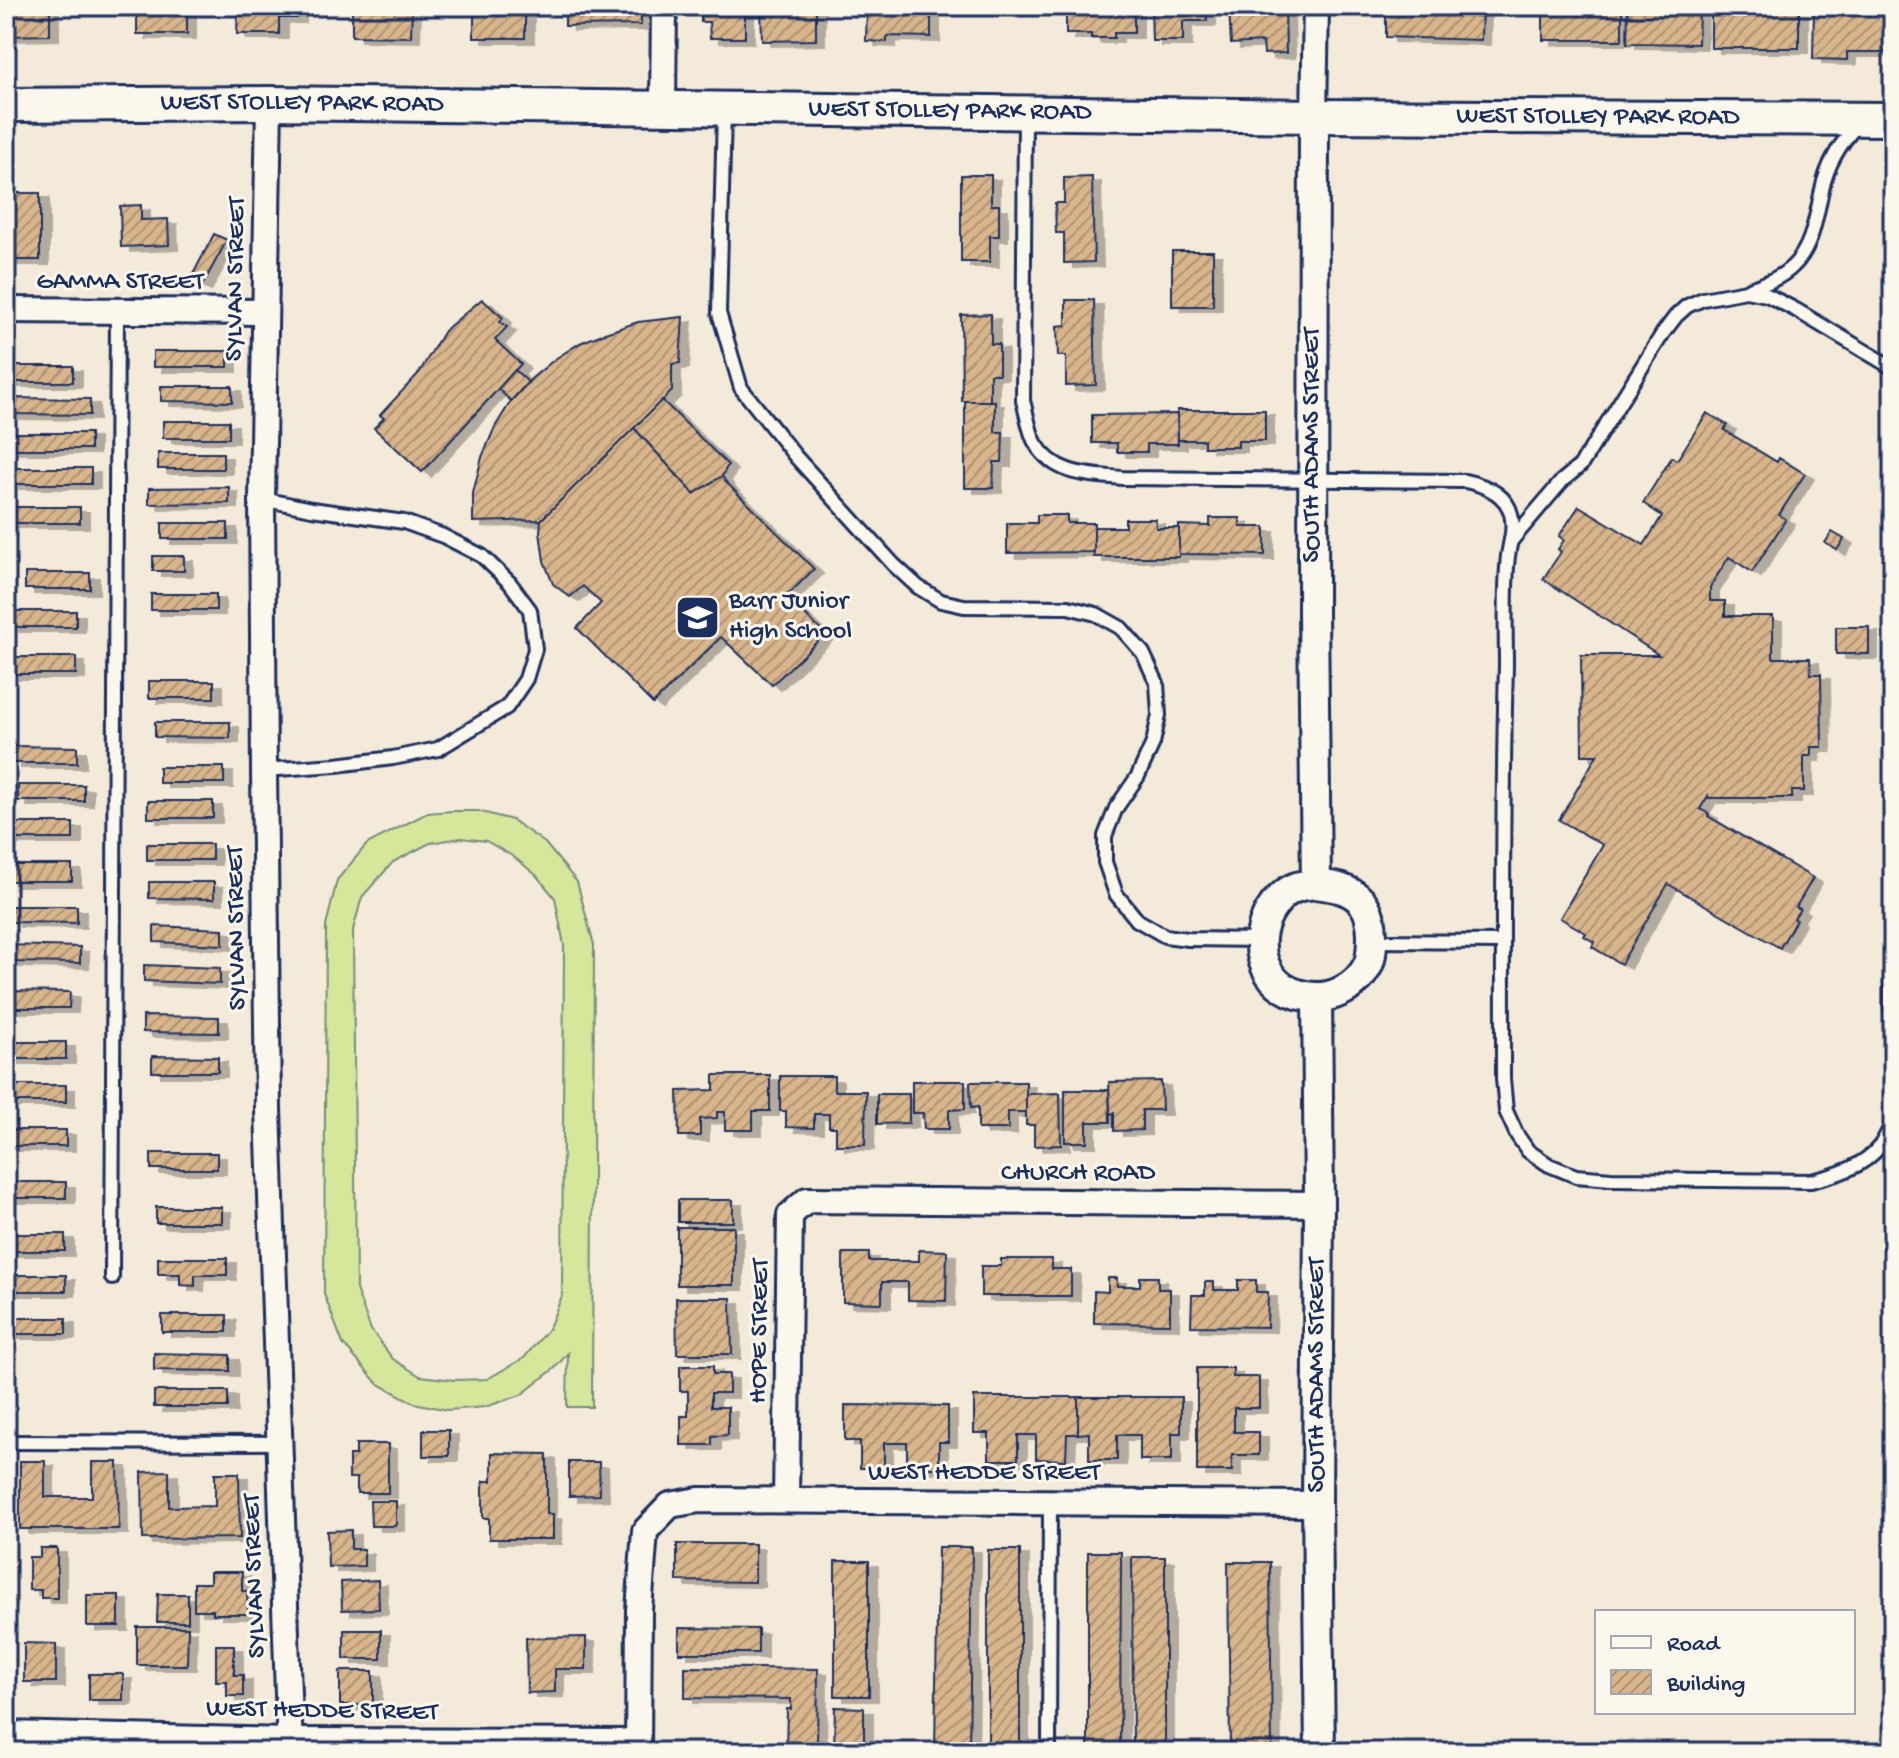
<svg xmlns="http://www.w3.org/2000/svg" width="1899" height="1758" font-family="'Gochi Hand',sans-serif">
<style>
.pitch{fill:#d4e79b;stroke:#788b7c;stroke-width:2;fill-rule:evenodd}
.building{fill:url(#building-hatch);stroke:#1b2f5e;stroke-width:2;filter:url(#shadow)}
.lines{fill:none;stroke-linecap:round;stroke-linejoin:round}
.service-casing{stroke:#1b2f5e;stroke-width:18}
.minor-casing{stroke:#1b2f5e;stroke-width:30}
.tertiary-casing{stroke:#1b2f5e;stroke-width:34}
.secondary-casing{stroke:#1b2f5e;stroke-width:38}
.service{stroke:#fbf7ec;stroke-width:12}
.minor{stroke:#fbf7ec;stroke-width:24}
.tertiary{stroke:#fbf7ec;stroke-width:28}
.secondary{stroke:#fbf7ec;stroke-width:32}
.labels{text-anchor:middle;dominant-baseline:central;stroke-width:6;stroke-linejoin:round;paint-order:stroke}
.street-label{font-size:26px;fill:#1b2f5e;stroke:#fbf7ec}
.poi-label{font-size:26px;fill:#1b2f5e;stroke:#fbf7ec;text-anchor:start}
</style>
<defs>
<pattern id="building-hatch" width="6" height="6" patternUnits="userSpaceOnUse" patternTransform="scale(2)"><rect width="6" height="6" fill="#d9b58b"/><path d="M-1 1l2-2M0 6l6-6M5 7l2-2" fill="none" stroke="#af9475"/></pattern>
<filter id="shadow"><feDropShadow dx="9" dy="5" stdDeviation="0" flood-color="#0004"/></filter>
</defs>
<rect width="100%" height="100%" fill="#f4ead9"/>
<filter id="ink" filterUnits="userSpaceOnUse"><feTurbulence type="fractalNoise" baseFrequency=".0125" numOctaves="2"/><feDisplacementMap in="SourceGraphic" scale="16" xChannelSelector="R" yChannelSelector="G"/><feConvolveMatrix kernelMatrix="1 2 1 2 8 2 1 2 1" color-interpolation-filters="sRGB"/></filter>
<g filter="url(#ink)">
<!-- pitch -->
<path class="pitch" d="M452,811H478L512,820L545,843L577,882L594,945L592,1407H567L568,1353L555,1368L521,1395L485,1407L448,1410L414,1403L377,1383L343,1344L324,1294L326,926L337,880L367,844L427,813ZM461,838L486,841L514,857L536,875L555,898L564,945L562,1296L549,1328L524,1358L487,1379L454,1380L420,1376L393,1359L371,1330L356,1289L353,930L362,897L393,862L430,843Z"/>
<!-- building -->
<g class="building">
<path d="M6,6H50V35L6,36Z"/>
<rect x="137" y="6" width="50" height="28"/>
<path d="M238,6H297V18H279V34H237Z"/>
<path d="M352,6H412L411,37L352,36Z"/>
<rect x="474" y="6" width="51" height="32"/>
<path d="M565,6H641V25L565,26Z"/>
<path d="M701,6H745V38H710L709,22H701Z"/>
<path d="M761,6H816V40L762,41Z"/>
<path d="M867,6H931V37L887,36V42L866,41Z"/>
<path d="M1066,6H1134V33H1114V38H1091V34H1066Z"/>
<path d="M1151,6H1207V21H1183V41H1152Z"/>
<path d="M1285,6L1286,53L1264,54L1263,42L1231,44L1229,8Z"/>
<path d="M1461,6H1482L1481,40L1386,37V7L1461,9Z"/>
<rect x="1543" y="6" width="79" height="34"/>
<path d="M1814,6H1887L1886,52H1847V60L1813,59Z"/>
<path d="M1628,10L1699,11L1698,44L1627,43Z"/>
<rect x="1711" y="10" width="88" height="38"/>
<path d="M961,175H991V205H999V236H990V262H961Z"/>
<path d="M1092,177L1094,262L1064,263V233H1056L1055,203H1064V178Z"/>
<rect x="6" y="193" width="34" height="67"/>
<path d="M141,205V220L168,219L169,245L121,247L120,206Z"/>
<path d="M214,234L227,240L202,286L190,280Z"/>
<rect x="1172" y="251" width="41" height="55"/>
<path d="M482,299L503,318L500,322L507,327L495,340L521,364L422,472L374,428L384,418L380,415L419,373L444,331Z"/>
<path d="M1066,300H1094L1096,385L1066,386V356H1058L1057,326L1066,325Z"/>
<path d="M991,314V344H999V374H990V401H962L961,315Z"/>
<path d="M683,317L680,363L672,364V391L541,520L473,522V493L482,457L495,427L511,401L532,378L555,359L580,343L605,333L638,322Z"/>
<rect x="153" y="351" width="75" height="16"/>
<rect x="8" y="366" width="65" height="16"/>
<path d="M515,370L528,382L511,401L498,389Z"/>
<path d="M161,386H232V402L161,401Z"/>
<path d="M9,398L90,399V415L9,414Z"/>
<path d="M662,400L728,465L722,476L694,494L634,428Z"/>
<path d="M965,401H995V432H1003L1002,462H994L993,488H965Z"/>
<path d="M1177,410H1265V441H1238V447H1204V440H1178Z"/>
<path d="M1707,413L1727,425L1724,430L1777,462L1779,458L1805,474L1779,515L1786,519L1752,572L1729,557L1710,587V601H1725V616H1773V658H1810L1811,674H1821L1822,747H1811V756H1804V791H1792V798H1708V796L1700,809L1709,814L1708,816L1813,878L1796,907L1800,909L1794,918L1796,920L1780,948L1668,884L1621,964L1592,947L1594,942L1584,936L1586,933L1560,918L1603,845L1559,820L1597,755H1582L1581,655H1659L1543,579L1561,552L1558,549L1564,540L1559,536L1579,506L1644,545L1662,516L1643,503L1672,457L1677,460Z"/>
<path d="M1177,414L1178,444H1147V452H1117V443H1092V415Z"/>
<rect x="163" y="421" width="66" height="17"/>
<path d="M634,428L694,494L722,476L726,482L814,569L786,597L825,634L772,685L721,637L653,704L577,628L601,603L583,586L570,597L553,584L544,561L540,532L541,520Z"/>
<rect x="9" y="433" width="81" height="16"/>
<rect x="158" y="453" width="65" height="16"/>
<rect x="10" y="468" width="81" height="16"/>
<path d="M229,487V503L149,504V488Z"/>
<rect x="6" y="507" width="74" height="16"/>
<path d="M1037,515H1067V523H1094V552L1007,553V523H1037Z"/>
<path d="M1210,518H1240V527H1265V555L1179,554V525L1210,526Z"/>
<path d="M1125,519H1156V528H1179V557H1094V527H1125Z"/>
<rect x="162" y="523" width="66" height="16"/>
<path d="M1832,532L1844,539L1837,550L1825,543Z"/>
<rect x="153" y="556" width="31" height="15"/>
<rect x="25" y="573" width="65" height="16"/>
<rect x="151" y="594" width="65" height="16"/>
<rect x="10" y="611" width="66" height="16"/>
<rect x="1836" y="627" width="33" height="27"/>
<rect x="10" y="657" width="66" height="17"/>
<rect x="149" y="681" width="65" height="17"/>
<path d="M155,722H230V738L155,737Z"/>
<path d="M12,746L77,747V763H12Z"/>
<rect x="159" y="767" width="65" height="16"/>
<rect x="18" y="785" width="66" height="16"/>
<rect x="148" y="801" width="65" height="17"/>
<rect x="8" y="823" width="65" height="16"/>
<rect x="147" y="844" width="65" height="16"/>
<rect x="7" y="865" width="65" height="16"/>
<path d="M149,882H214V899L149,898Z"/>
<path d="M11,906H77V923L11,922Z"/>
<path d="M154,926L223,929V945L154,942Z"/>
<path d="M6,945L80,947V963L6,962Z"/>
<path d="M144,965L220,968V984L144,981Z"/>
<path d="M6,991L70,992L69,1008H6Z"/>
<path d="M143,1016L219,1017V1033L143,1032Z"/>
<rect x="6" y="1042" width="60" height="17"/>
<path d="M152,1056L218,1057V1072H152Z"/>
<path d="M714,1075H770V1111H753V1130H725V1112H717V1118L700,1119V1136H679L678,1091L714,1090Z"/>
<path d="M780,1076H834V1091H866L865,1145H836V1127H829V1114H814V1128L786,1127V1111H780Z"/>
<path d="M912,1081H965V1109L949,1110V1129H924L923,1113H912Z"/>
<path d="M1161,1081L1162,1110H1142V1130L1114,1131V1113L1110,1114L1109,1082Z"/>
<path d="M970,1082H1026V1112H1008V1129H978V1107L971,1108Z"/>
<rect x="6" y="1085" width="60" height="17"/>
<path d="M1065,1090H1109L1110,1122H1087V1142H1065Z"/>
<path d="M1060,1093L1061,1145L1034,1146V1125H1026V1094Z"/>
<path d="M877,1094H909V1123L877,1124Z"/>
<rect x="6" y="1130" width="60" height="16"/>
<rect x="151" y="1153" width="66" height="16"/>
<rect x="6" y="1182" width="60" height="16"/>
<rect x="678" y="1200" width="55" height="22"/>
<rect x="156" y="1207" width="66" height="16"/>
<rect x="677" y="1227" width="57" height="58"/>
<rect x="6" y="1234" width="59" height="17"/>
<path d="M919,1250L947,1251L946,1301L908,1300V1282H882V1303L843,1302V1253H869V1261H919Z"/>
<path d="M158,1258H227V1275H195V1286L180,1285V1274H158Z"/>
<path d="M1001,1259H1052V1269H1071V1296H981V1266H1001Z"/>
<rect x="6" y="1275" width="60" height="16"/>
<path d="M1140,1277H1158V1289H1170V1324L1094,1323V1291L1108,1292V1278H1117V1286H1140Z"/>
<path d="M1238,1280H1256V1292H1268L1267,1327L1191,1326L1192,1295H1205V1282H1214V1290H1238Z"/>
<path d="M676,1298H731L732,1354H677Z"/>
<rect x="162" y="1315" width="65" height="17"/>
<rect x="6" y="1318" width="60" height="16"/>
<path d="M154,1353L230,1355V1371L154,1370Z"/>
<path d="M680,1366H713V1374H729V1393H711V1407H728V1435L712,1436V1445H681V1416H688V1391H680Z"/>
<path d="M1197,1368H1233V1377H1259V1408H1234V1432H1259V1455H1232V1471H1197Z"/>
<rect x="154" y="1391" width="74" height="16"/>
<path d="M974,1397H1078V1434H1067L1066,1460L1036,1459V1435H1018V1460H989V1433H974Z"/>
<path d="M1078,1397H1181V1433H1172V1460H1140V1435H1117V1460H1089V1433L1078,1434Z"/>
<path d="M845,1405L948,1406V1442H939V1468H907V1443H884V1468H860V1441H845Z"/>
<rect x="423" y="1430" width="26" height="26"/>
<path d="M356,1444H388V1493H357V1478H349V1455H356Z"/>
<path d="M492,1453L547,1454V1514H553V1539H489V1518H483V1481H492Z"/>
<path d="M20,1461H45V1497H92V1462H118L119,1529H20Z"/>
<path d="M569,1462H599L600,1495L569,1496Z"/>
<path d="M169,1471V1507L215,1506V1473H239L240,1538L143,1539L142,1472Z"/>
<path d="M370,1501H396V1526H371Z"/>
<path d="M351,1530V1549H364V1566L328,1567L327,1531Z"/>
<path d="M677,1544H755V1582L677,1581Z"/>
<path d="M938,1547H972L969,1752H935Z"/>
<path d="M40,1548H57V1598H41V1590H29V1557H40Z"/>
<rect x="988" y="1550" width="32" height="202"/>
<path d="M1088,1552H1121L1120,1752H1088Z"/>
<path d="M1132,1557H1165V1752H1133Z"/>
<rect x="835" y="1561" width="34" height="135"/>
<path d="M1228,1562H1270L1272,1752H1230Z"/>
<path d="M210,1572H242V1591H247L248,1614H213V1610H194V1583H210Z"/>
<path d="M378,1580L379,1609L342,1610L341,1582Z"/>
<path d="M158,1594H188V1622H157Z"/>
<rect x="87" y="1595" width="32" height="31"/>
<path d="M137,1627H188L187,1665H137Z"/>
<path d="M679,1628L758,1629V1653H679Z"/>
<rect x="344" y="1630" width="37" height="29"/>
<path d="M586,1637V1669H555V1692L527,1693L526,1638Z"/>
<path d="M24,1643L56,1644V1682H24Z"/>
<path d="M216,1645H234V1675H243V1696H227V1681H216Z"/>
<path d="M685,1667L818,1669L817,1752H786L787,1709H791V1699L685,1698Z"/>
<rect x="340" y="1671" width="33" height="34"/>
<rect x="89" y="1674" width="34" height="26"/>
<path d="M835,1707L864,1708V1752H834Z"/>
</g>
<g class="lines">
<defs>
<g id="service">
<path d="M724,111L719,313L741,388L796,457L894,565L918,587L941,601L964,606L1068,607L1096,614L1121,628L1143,653L1157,683L1159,715L1153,743L1138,776L1116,808L1105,836V862L1116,894L1137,920L1165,936L1188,939L1259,940"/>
<path d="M1025,115L1023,401C1027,414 1029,433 1036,444C1055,476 1090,475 1122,478L1465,481C1484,485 1506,493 1511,514C1515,528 1510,542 1508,556C1504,592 1506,629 1506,666C1502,803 1503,941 1503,1079L1506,1111L1517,1135L1528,1151L1549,1165L1576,1176L1611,1179L1811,1181C1837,1175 1863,1167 1880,1146C1885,1139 1889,1130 1893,1123"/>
<path d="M1749,289C1765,284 1781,278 1793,266C1813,247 1816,215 1822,190C1827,165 1841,142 1858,124"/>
<path d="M262,499L312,509L404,522L443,536L482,556L510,583L530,610L535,649L526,679L507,707L438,749L393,758L336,765L264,770"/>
<path d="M1511,541L1562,481L1581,465L1663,333L1676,316L1687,306L1703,299L1746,291L1767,295L1796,310L1893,368"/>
<path d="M1893,938L1891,1006L1893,1026"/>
<path d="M1372,941L1502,942"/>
<path d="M112,1278L117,311"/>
<path d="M6,1442L280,1443"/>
<path d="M1049,1752L1050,1502"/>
</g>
<g id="minor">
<path d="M269,103L262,499L264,770L268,1109L290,1752"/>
<path d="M663,107L664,6"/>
<path d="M1314,116L1316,6"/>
<path d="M6,310L264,312"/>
<path d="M786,1500L790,1215L807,1200L1319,1204"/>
<path d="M6,1734L290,1741L638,1742"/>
<path d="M638,1752L639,1610L645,1531L670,1505L699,1500L1317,1504"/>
</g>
<g id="tertiary">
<path d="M1314,116L1313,613L1316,884"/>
<path d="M1316,884C1331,886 1350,888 1361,901C1369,909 1372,924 1372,935C1372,945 1372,956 1368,965C1357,988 1330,1001 1306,996C1261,989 1248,939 1274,905C1279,898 1288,890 1297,887C1303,885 1310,885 1316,884Z"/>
<path d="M1317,997L1319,1204L1317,1504L1320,1752"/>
</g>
<g id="secondary">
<path id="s1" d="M6,105L269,103L1314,116L1893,119"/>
</g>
</defs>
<!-- service casing -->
<use href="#service" class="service-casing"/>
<!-- minor casing -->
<use href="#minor" class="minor-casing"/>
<!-- tertiary casing -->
<use href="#tertiary" class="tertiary-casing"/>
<!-- secondary casing -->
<use href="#secondary" class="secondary-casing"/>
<!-- service -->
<use href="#service" class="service"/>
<!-- minor -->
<use href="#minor" class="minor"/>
<!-- tertiary -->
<use href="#tertiary" class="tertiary"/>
<!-- secondary -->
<use href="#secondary" class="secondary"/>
</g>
</g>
<!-- icons -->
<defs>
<symbol id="school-square" viewBox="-11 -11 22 22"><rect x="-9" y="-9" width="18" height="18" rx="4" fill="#1b2f5e" stroke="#fbf7ec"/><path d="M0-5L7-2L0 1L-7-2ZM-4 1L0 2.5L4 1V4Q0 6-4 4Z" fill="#fff"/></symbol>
</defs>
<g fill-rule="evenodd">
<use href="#school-square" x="672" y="592" width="51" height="51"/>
</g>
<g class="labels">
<!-- street labels -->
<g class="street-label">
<text stroke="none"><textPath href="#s1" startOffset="296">WEST STOLLEY PARK ROAD</textPath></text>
<text stroke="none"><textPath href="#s1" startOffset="944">WEST STOLLEY PARK ROAD</textPath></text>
<text stroke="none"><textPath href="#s1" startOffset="1592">WEST STOLLEY PARK ROAD</textPath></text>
<text transform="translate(237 279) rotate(-89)">SYLVAN STREET</text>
<text x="120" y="283">GAMMA STREET</text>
<text transform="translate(1313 445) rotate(-90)">SOUTH ADAMS STREET</text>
<text transform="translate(238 928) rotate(-91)">SYLVAN STREET</text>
<text x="1078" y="1174">CHURCH ROAD</text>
<text transform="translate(761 1331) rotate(-89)">HOPE STREET</text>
<text transform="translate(1318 1375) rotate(-90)">SOUTH ADAMS STREET</text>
<text x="984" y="1474">WEST HEDDE STREET</text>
<text transform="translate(256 1576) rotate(-92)">SYLVAN STREET</text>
<text transform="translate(322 1712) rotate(1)">WEST HEDDE STREET</text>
</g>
<!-- poi labels -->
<g class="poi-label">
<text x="729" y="602">Barr Junior<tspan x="729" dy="30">High School</tspan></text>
</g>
</g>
<!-- margin -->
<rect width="1899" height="1758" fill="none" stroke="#fbf7ec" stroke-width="32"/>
<rect x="16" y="16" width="1867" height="1726" fill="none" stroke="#1b2f5e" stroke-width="3" filter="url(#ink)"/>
<!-- legend -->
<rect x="1595" y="1610" width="260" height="104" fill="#fbf7ec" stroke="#a1a7b3" stroke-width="2"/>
<rect x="1611" y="1636" width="40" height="12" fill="#fbf7ec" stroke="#a1a7b3" stroke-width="2"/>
<text x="1667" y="1650" font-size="24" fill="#1b2f5e">Road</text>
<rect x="1611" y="1670" width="40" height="24" fill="url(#building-hatch)" stroke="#a1a7b3" stroke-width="2"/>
<text x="1667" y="1690" font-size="24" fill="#1b2f5e">Building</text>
</svg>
